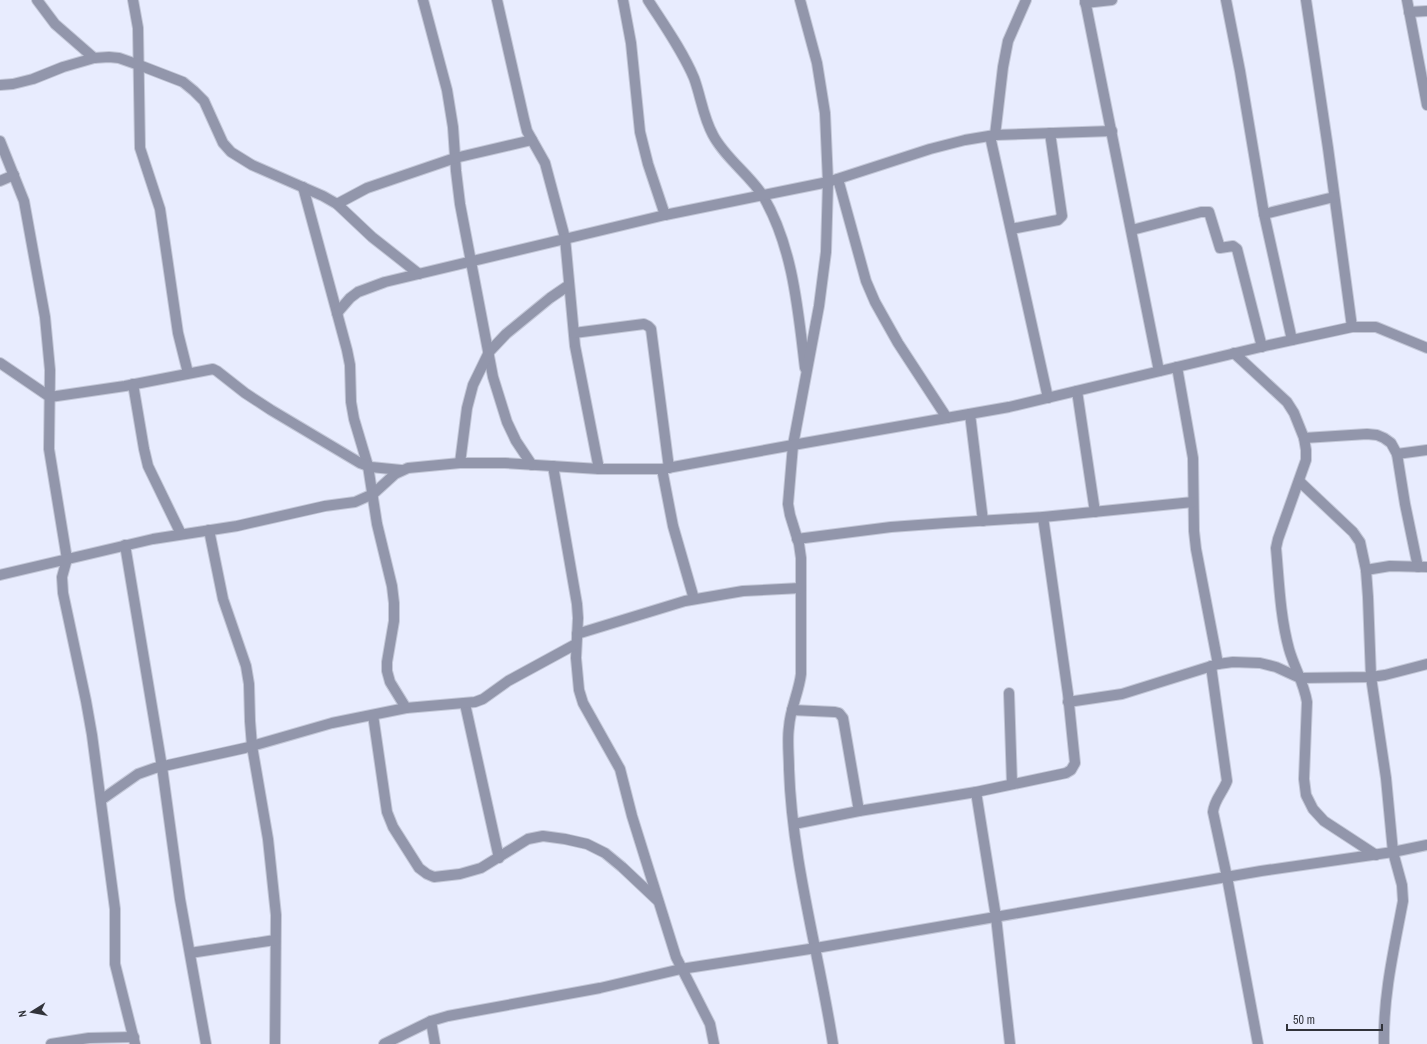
<svg xmlns="http://www.w3.org/2000/svg" width="1427" height="1044" font-family="'Archivo Narrow',sans-serif">
<style>
.lines{fill:none;stroke-linecap:round;stroke-linejoin:round}
.minor-casing{stroke:#c3c7d7;stroke-width:12}
.minor{stroke:#9296ab;stroke-width:10}
</style>
<rect width="100%" height="100%" fill="#e8ecfe"/>
<g class="lines">
<defs>
<g id="minor">
<path d="M37,0L55,24L94,58"/>
<path d="M133,0L138,28L140,148L160,209L178,333L188,373"/>
<path d="M423,0L447,90L453,127L456,171L460,204L493,377L507,422L516,441L532,465"/>
<path d="M497,0L524,119L527,131L545,163L565,238L575,346L599,469"/>
<path d="M623,0L631,43L640,132L648,164L665,215"/>
<path d="M648,0C664,25 682,50 694,78C701,97 703,117 713,135C725,158 750,175 763,196C793,247 798,310 805,368"/>
<path d="M800,0L817,63L825,113L828,182L826,252L819,306L793,445L788,504L790,515L799,544L801,558V674C799,692 790,709 789,727C787,740 789,755 789,769C792,862 819,953 833,1044"/>
<path d="M1085,0L1159,371"/>
<path d="M1226,0L1240,71L1264,214L1292,340"/>
<path d="M1306,0L1328,148L1352,327"/>
<path d="M1407,0L1427,105"/>
<path d="M1085,3L1112,0"/>
<path d="M1409,12L1427,11"/>
<path d="M0,85L13,84L33,79L63,67L94,58L109,57L119,58L139,65L183,82L194,91L204,101L223,143L231,152L252,165L323,196L337,204L372,237L419,274"/>
<path d="M995,135L1003,67L1008,41L1026,0"/>
<path d="M990,136L1048,398"/>
<path d="M0,141L24,201L45,317L50,370L49,449L67,559L62,577L63,593L86,701L92,735L115,909V964L135,1044"/>
<path d="M838,179L866,281L875,302L898,343L947,418"/>
<path d="M0,181L14,175"/>
<path d="M303,187L347,350L350,365L351,402L354,419L368,466L377,524L392,586L394,603V621L387,662V671L390,682L406,708"/>
<path d="M337,204L367,188L455,158L532,140"/>
<path d="M1264,214L1334,197"/>
<path d="M1011,229L1058,220L1062,216L1050,133"/>
<path d="M1132,230L1201,212H1209L1220,248L1233,246L1237,249L1262,347"/>
<path d="M337,313L350,298L358,292L385,282L665,215L828,182L930,149L965,140L995,135L1112,131"/>
<path d="M574,333L644,324L648,326L651,329L669,468"/>
<path d="M1234,353L1287,402L1294,413L1304,438L1306,450V460L1278,539L1276,548C1279,581 1280,616 1289,649C1294,667 1304,683 1307,702L1304,779L1306,795L1313,809L1324,821L1376,855"/>
<path d="M0,363L50,397L125,386L213,369L217,371L245,393L271,410L360,463L371,467L401,470"/>
<path d="M1177,367L1193,458L1194,531L1196,549L1218,664"/>
<path d="M133,384L144,449L148,466L181,534"/>
<path d="M1077,391L1095,512"/>
<path d="M970,414L983,521"/>
<path d="M1304,438L1367,434L1377,435L1384,438L1391,443L1397,454L1405,504L1418,567"/>
<path d="M1397,454L1427,450"/>
<path d="M460,463L467,408L473,385L489,352L506,334L550,298L569,285"/>
<path d="M553,466L577,604L578,618L576,658L579,690L583,703L620,769L632,816L676,957L710,1024L714,1044"/>
<path d="M662,469L673,526L694,599"/>
<path d="M1299,481L1353,532L1360,542L1366,570L1368,597L1371,677L1386,778L1393,852L1402,885L1403,901C1394,949 1383,996 1384,1044"/>
<path d="M209,530L223,599L246,666L249,684L250,721L252,746L268,839L276,915L275,1044"/>
<path d="M797,539L891,527L946,523L1043,517L1193,502"/>
<path d="M125,545L162,767L180,899L206,1044"/>
<path d="M1366,570L1390,566L1427,567"/>
<path d="M0,575L153,539L237,526L325,506L355,502L373,494L395,474L408,468L460,463H505L599,469H662L793,445L1009,407L1265,346L1352,327H1376L1427,348"/>
<path d="M577,634L685,601L743,591L801,588"/>
<path d="M1211,666L1227,781C1223,792 1214,800 1213,812L1227,877L1258,1044"/>
<path d="M1009,693L1012,784"/>
<path d="M1068,702L1122,694L1218,664L1233,662L1260,663L1276,667L1300,678L1371,677L1385,675L1427,664"/>
<path d="M465,704L499,858"/>
<path d="M792,710L835,712L839,713L843,718L859,811"/>
<path d="M373,715L387,812L393,827L419,868L427,874L434,877L460,874L481,868L528,839L543,836L565,839L587,844L605,853L622,867L657,900"/>
<path d="M976,792L996,917L1010,1044"/>
<path d="M101,800L138,774L155,768L245,748L332,723L406,708L475,702L483,699L508,681L576,644"/>
<path d="M794,824L859,811L976,792L1066,773L1071,770L1075,763L1068,694L1043,517"/>
<path d="M190,953L275,940"/>
<path d="M431,1021L435,1044"/>
<path d="M51,1044L89,1038L134,1037"/>
<path d="M384,1044L431,1021L448,1016L600,988L681,969L816,948L1261,871L1393,852L1427,845"/>
</g>
</defs>
<!-- minor casing -->
<use href="#minor" class="minor-casing"/>
<!-- minor -->
<use href="#minor" class="minor"/>
</g>
<!-- north arrow -->
<g transform="translate(32 1012) rotate(259)" stroke="#e8ecfe" stroke-width="3" paint-order="stroke">
<path d="M0-3L7 15L0 10L-7 15Z" fill="#31333a"/>
<text y="-6" font-size="11" font-weight="bold" text-anchor="middle" fill="#31333a">N</text>
</g>
<!-- scale -->
<path d="M1287 1024v6h95v-6" fill="none" stroke="#31333a" stroke-width="2"/>
<text x="1293" y="1024" font-size="12" fill="#31333a" stroke="#e8ecfe" stroke-width="3" paint-order="stroke">50 m</text>
</svg>
